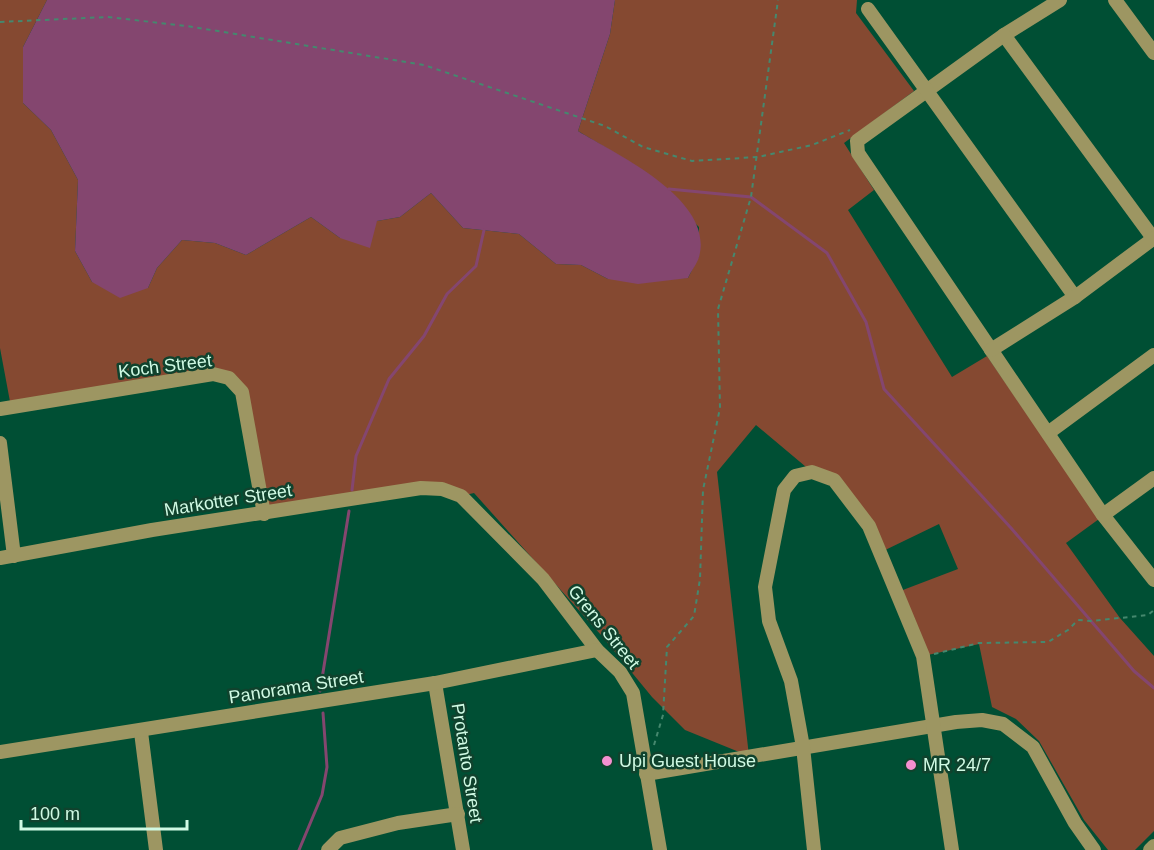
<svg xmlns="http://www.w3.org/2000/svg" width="1154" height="850" font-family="Arial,sans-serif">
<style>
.green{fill:#854931}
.water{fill:#84466f}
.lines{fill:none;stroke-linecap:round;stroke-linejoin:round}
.stream{stroke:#84466f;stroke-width:3}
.path{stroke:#45886e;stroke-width:2;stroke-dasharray:4.5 4.5;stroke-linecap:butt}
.minor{stroke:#9d9662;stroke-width:14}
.poi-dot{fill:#f590d1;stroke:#10422d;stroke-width:2}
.labels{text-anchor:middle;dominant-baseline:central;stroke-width:5;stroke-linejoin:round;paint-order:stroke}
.street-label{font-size:18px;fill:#d0fae4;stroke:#10422d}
.poi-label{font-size:18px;fill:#d0fae4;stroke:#10422d;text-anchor:start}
</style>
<rect width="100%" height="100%" fill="#004f34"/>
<!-- green -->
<path class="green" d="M0,0H47L23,47V103L51,130L78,180L75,251L92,282L148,288L157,268L182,240L215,243L246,255L311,217L340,238L377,221L400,217L431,193L463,228L519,234L556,264L581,265L608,279L688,278L699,256V227L633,164L578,131L610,34L615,0H857L856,13L914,91L844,143L874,190L848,210L952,377L987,356L1099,519L1066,543L1120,618L1154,656V831L1135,850H1108L1084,820L1039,741L1016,719L992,707L979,644L923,656L895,593L958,569L939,524L879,553L846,493L812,472L756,425L717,472L749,756L685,730L652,697L601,635L474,493L461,496L442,489L264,514L242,392L229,378L11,407L0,348Z"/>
<!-- water -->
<path class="water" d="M47,0H615L610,34L578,131C617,155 715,199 699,257C697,264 691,271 688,278L638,284L608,279L581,265L556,264L519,234L463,228L431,193L400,217L377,221L370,248L340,238L311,217L246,255L215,243L182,240L157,268L148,288L120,298L92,282L75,251L78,180L51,130L23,103V47Z"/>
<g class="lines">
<!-- stream -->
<g class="stream">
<path d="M669,189L751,197L827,253L866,322L884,389L1011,528L1134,671L1154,688"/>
<path d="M352,490L356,456L389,379L424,336L447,294L476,266L484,230"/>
<path d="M320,691L349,511"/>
<path d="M299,850L322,795L327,767L323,713"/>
</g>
<!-- path -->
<g class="path">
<path d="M0,22L107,17L187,26L424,65L605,126L643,147L692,161L758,157L812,145L850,130"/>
<path d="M934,654L979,643L1048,642L1068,630L1078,620L1091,621L1148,615L1154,610"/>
<path d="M654,745L663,715L667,647L694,616L700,579L703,490L720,408L718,309L751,197L778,0"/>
</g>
<!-- minor -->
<g class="minor">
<path d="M1060,0L1004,35L857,141L858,153L1103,515L1154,580"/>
<path d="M1115,0L1154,53"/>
<path d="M868,9L1075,297"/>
<path d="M1004,35L1153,238"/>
<path d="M991,350L1075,297L1154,238"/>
<path d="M0,409L213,374L229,378L242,392L264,514"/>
<path d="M1048,433L1154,355"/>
<path d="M0,443L14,556"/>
<path d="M1103,515L1154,478"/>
<path d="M0,558L152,530L421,488L442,489L461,496L543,579L597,650L620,672L633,693L660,850"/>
<path d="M435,683L463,850"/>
<path d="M141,732L156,850"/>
<path d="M0,752L435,683L597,650"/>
<path d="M646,774L956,722L982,720L1003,724L1033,747L1075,823L1094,850"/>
<path d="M328,850L340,838L398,823L458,814"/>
<path d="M814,850L803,747L791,681L769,621L765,587L784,490L795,476L812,472L834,480L869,526L923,656L952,850"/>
<path d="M1150,850L1154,846"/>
</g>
</g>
<!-- markers -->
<g class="poi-dot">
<circle cx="607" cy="761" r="6"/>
<circle cx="911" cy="765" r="6"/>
</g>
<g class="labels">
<!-- street labels -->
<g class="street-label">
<text transform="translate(165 366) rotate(-7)">Koch Street</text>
<text transform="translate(228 500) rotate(-9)">Markotter Street</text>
<text transform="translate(604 627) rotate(51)">Grens Street</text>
<text transform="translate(296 687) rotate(-9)">Panorama Street</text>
<text transform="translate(467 763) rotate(81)">Protanto Street</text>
</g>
<!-- poi labels -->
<g class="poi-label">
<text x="619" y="761">Upi Guest House</text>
<text x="923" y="765">MR 24/7</text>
</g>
</g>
<!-- scale -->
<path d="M21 820v9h166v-9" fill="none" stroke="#d0fae4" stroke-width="3"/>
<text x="30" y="820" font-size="18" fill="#d0fae4" stroke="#10422d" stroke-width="4.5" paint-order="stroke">100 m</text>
</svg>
